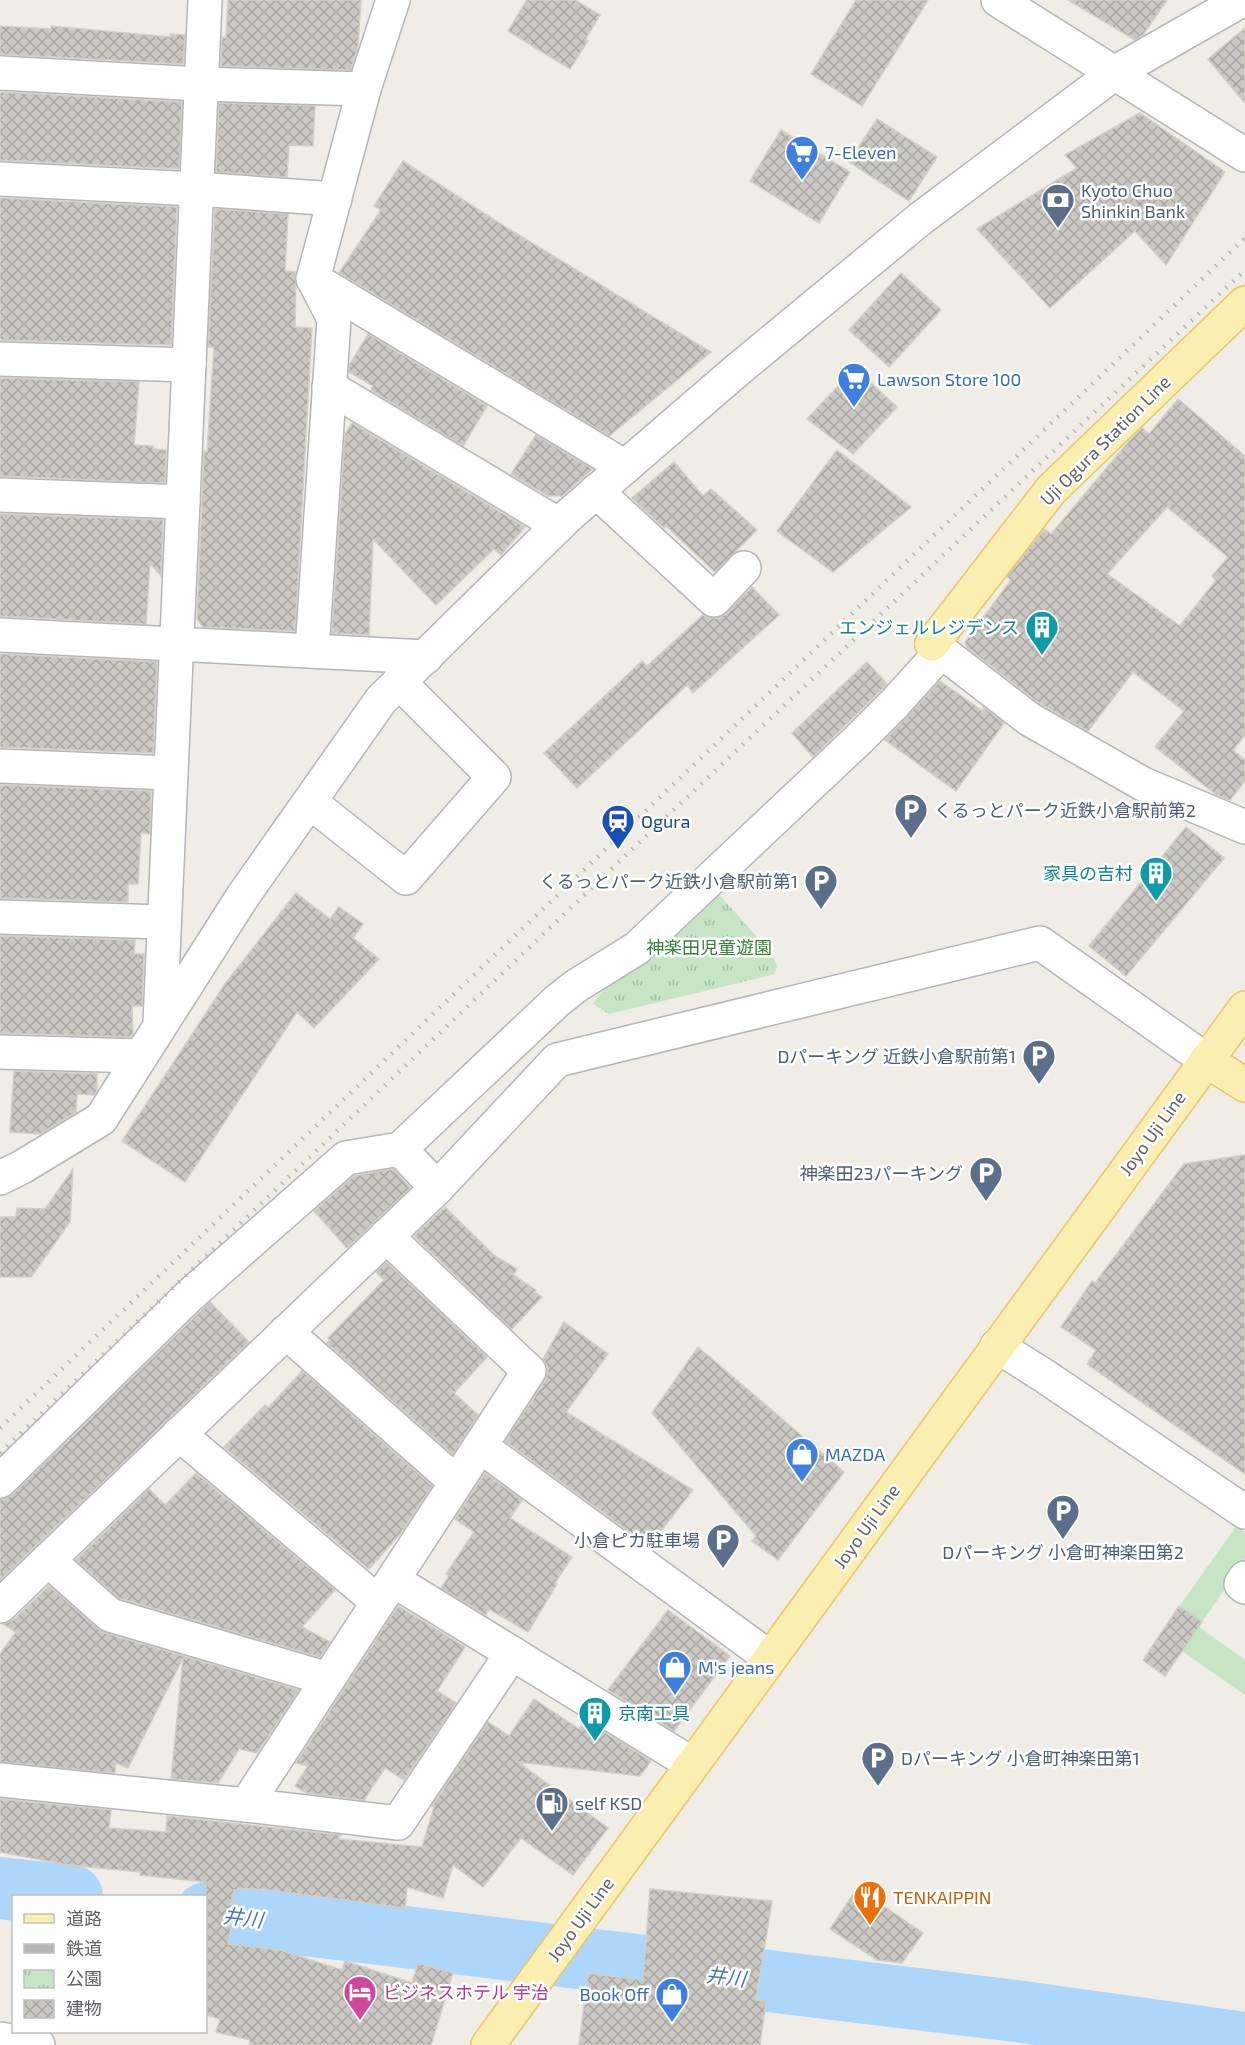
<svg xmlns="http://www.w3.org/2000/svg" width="1245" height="2045" font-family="'Exo 2','Noto Sans JP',sans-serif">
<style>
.grass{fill:#c5e5c5}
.park{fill:url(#park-tufts)}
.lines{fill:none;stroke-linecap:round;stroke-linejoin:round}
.river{stroke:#acd7fa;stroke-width:62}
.building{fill:url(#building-cross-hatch);stroke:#d3cfc5;stroke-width:1.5;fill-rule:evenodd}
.minor-casing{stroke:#b3b6ba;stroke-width:36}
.major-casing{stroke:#e9c666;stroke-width:36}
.minor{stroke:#fff;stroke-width:33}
.major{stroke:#faefb0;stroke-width:33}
.rail{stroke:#b4b5b6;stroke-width:4.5;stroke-dasharray:1.5 8;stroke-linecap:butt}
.labels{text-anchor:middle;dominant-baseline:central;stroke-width:5;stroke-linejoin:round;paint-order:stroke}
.shop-label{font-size:18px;fill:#366cbe;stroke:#fff;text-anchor:start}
.service-label{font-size:18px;fill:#4e5e75;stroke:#fff;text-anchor:start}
.street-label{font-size:18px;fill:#5e6166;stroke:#fff}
.culture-label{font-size:18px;fill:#0d838f;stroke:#fff;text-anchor:end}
.transit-label{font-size:18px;fill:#164399;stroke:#fff;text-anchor:start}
.park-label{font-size:18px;fill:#3a803f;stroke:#fff}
.food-label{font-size:18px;fill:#c56008;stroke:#fff;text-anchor:start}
.hotel-label{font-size:18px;fill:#b23c85;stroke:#fff;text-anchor:start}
.water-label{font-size:20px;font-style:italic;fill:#4978ab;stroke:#fff}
</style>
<defs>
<pattern id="park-tufts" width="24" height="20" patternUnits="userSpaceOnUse" patternTransform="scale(1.5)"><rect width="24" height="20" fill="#c5e5c5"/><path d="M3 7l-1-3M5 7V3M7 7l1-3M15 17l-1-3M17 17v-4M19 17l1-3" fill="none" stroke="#a3bda4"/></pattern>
<pattern id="building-cross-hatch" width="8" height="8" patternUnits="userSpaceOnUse" patternTransform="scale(1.5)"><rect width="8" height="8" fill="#cbc8c4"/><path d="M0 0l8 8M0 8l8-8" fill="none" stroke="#a8a6a3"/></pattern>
</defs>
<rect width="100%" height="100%" fill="#efede6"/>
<!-- grass -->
<g class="grass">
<path d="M1237,1525L1245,1533V1558L1241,1566L1202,1622L1179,1607Z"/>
<path d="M1199,1627L1245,1660V1695L1182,1651Z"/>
</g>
<!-- park -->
<path class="park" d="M709,883L772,954L777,966L775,974L609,1014L593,1004L625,959Z"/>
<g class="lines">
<!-- river -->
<g class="river">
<path d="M0,1888L72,1896"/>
<path d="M206,1913L1016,2011L1245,2043"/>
</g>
</g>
<!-- building -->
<g class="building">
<path d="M228,0H361L358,46L351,70L221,66L222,37L226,38Z"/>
<path d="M527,0H575L600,15L585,40L588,41L570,69L508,31Z"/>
<path d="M856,0H928L862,106L811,74Z"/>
<path d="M1068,0H1167L1143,35L1135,40Z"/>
<path d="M0,26L51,29V26L170,37V34L185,35L183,64L0,54Z"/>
<path d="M1245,28V103L1208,59Z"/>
<path d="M0,92L182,102L179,169L0,160Z"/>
<path d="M219,103L315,106L313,146L289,145L287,177L216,172Z"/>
<path d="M1140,113L1225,172L1166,265L1135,231L1050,308L977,229L1077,168L1065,155Z"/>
<path d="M877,119L937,157L909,201L849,162Z"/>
<path d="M781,130L850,172L819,223L750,181Z"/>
<path d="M403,161L496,221L711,352L609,436L339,273L381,210L374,206Z"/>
<path d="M0,198L177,207L171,345L0,340Z"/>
<path d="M215,209L288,214L285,271L296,272L295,327L312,328L295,631L203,627L197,619L204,451L207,452L214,347H208Z"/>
<path d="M901,273L941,310L889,367L849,330Z"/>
<path d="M368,334L487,406L463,446L371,390L373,386L349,372L350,364Z"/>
<path d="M855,368L897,407L853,454L807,419Z"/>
<path d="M0,378L139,382L134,445L153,446V449L166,450L165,483L0,476Z"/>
<path d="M1178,399L1245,456V735L1233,750L1245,760V781L1230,800L1217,795L1155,747L1184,711L1133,672L1088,731L1039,703L967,647L965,642L1011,580L1007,577L1044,529L1051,534L1131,439L1142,428L1149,434ZM1167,507L1228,557L1212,576L1216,580L1180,626L1107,574Z"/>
<path d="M352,423L525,527L501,555L494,549L436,605L373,539L369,635L332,633L345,434Z"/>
<path d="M536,435L592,469L562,496H548L511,474Z"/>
<path d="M837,450L911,507L833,572L777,531Z"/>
<path d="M674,462L703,496L711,489L757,530L715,572L666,526L664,528L632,498Z"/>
<path d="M0,514L163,520L161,576L150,563L146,624L0,616Z"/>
<path d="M752,587L779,615L693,693L687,685L577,788L544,753L642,661L647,666L703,615L710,618H719L727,613Z"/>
<path d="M0,654L157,662L153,753L0,747Z"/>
<path d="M867,662L887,684L813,757L792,733Z"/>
<path d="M940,681L984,712L983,707L1004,723L956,791L885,740Z"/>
<path d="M0,785L151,791L150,834L141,833L138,884H128V902L0,898Z"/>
<path d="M1186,827L1224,858L1126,976L1089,946Z"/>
<path d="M296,893L330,919L339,907L363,924L353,938L379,959L314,1028L297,1012L185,1182L122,1141L225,984Z"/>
<path d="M0,936L135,940L134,954H144L142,1006H132L133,1034L131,1037L0,1033Z"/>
<path d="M14,1071L97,1074V1091L94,1095L77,1094L76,1112L40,1134L10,1132Z"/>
<path d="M1245,1155V1474L1087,1364L1096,1350L1061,1327L1092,1281L1095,1283L1184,1164Z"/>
<path d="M73,1169L70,1222L31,1277H0V1217H16L17,1208L45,1209Z"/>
<path d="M393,1169L410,1188L347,1248L314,1211L354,1176Z"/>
<path d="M445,1207L495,1256L517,1269L513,1275L536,1290L534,1292L542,1297L512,1329L414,1236Z"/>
<path d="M386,1262L487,1357L454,1393L478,1415L453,1454L327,1343L330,1340L328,1338L384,1280L376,1272Z"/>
<path d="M210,1302L249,1342L0,1580V1499H5L13,1494Z"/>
<path d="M564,1322L608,1354L566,1412L693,1490L649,1546L505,1441L545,1381L548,1373L547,1365L543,1359Z"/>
<path d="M698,1347L844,1472L778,1560L752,1541L756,1536L652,1413Z"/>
<path d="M302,1371L432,1486L400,1534L369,1569L224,1447L265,1405L268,1408Z"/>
<path d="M196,1473L335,1590L302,1627L330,1642L320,1657L119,1598L76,1560L149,1489L165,1505Z"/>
<path d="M485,1473L522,1500L510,1518L572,1557L555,1583L557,1584L528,1632L489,1609L486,1615L441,1588L449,1576L446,1574L474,1532L455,1519Z"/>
<path d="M49,1586L98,1629L105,1633L299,1690L257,1753L239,1749L218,1783L171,1779L183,1658L128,1768L116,1763L115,1773L0,1762V1654L16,1632L3,1624L13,1620Z"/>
<path d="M398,1606L465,1647L437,1691L456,1703L404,1780L385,1768L364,1800L306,1793L295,1786L308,1766L296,1763Z"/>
<path d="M1179,1606L1202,1622L1165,1676L1143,1660Z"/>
<path d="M668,1610L730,1656L674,1731L608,1690Z"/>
<path d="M534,1699L579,1729L585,1720L651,1761L640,1776L518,1762L608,1828L573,1875L521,1838L483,1887L453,1865L443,1898L407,1887L405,1908L268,1890L238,1888V1890H234L230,1910L234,1911L228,1944L280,1950L342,1970L345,1961L412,1983L418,1963L453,1973L431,2045H249L250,2040L216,2032L220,2019L206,2015V1882L140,1875V1872L68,1865L0,1852V1799L111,1810L109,1828L166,1832L167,1816L341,1835L338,1839L422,1847L434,1807L432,1806L488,1722L509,1736Z"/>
<path d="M857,1888L923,1933L902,1963L877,1960L830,1929Z"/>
<path d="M650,1889L772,1901L756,2000L766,2001L760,2045H579L588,1973L643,1980Z"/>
</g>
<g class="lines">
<defs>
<g id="minor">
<path d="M393,0L364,89L313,279L625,467"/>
<path d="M998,0L1245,155"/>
<path d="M0,73L201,84L364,89"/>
<path d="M0,179L196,189L335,199"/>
<path d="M0,359L189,365"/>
<path d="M329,387L559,525"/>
<path d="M596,491L714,600L744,568"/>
<path d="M0,495L183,502"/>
<path d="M0,635L426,657"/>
<path d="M932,644L1029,719L1143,784L1245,827"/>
<path d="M312,651L334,319L314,280"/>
<path d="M0,766L171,773"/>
<path d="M310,802L406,878L494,777L399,682"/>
<path d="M0,917L164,922"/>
<path d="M160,1023L205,0"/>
<path d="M0,1052L140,1056"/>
<path d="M0,1178L22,1167L101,1119L243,896L381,700L568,516L735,372L920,219L1116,72L1242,0"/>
<path d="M437,1188L557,1060L1040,943L1206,1060"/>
<path d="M286,1332L456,1482"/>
<path d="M997,1346L1046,1377L1245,1512"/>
<path d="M179,1434L378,1602"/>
<path d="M480,1446L770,1658"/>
<path d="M0,1481L189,1296L346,1158L400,1149"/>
<path d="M48,1560L110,1615L328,1679"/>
<path d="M1245,1578L1241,1584L1245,1587"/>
<path d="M393,1580L692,1764"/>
<path d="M0,1606L437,1188L400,1149L557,1001L576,986L637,948L858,740L894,704L942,651"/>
<path d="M0,1780L246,1805L529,1371L386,1236"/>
<path d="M246,1805L398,1823L512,1653"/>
<path d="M0,2039L38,2045"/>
</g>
<g id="major">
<path d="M932,644L1051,490L1245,303"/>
<path d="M1206,1060L1245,1085"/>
<path d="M488,2045L1245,1008"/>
</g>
</defs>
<!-- minor casing -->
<use href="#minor" class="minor-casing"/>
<!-- major casing -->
<use href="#major" class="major-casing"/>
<!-- minor -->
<use href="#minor" class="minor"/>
<!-- major -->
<use href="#major" class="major"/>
<!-- rail -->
<g class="rail">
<path d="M0,1428L1245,238"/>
<path d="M0,1453L624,857L1245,270"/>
</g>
</g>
<!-- icons -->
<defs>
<symbol id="supermarket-pin" viewBox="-11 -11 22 30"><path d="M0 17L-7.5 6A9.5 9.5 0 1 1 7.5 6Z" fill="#3f7fe0" stroke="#fff"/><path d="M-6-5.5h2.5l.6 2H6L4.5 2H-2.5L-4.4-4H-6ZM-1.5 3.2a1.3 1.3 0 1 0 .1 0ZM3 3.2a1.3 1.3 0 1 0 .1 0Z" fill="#fff"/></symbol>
<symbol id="bank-pin" viewBox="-11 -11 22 30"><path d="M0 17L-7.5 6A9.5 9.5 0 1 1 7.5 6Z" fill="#5c6f8a" stroke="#fff"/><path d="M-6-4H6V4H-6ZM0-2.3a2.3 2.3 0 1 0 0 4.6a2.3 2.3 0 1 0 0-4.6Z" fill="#fff"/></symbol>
<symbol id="building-pin" viewBox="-11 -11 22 30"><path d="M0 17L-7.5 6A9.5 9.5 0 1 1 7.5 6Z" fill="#0f9aa8" stroke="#fff"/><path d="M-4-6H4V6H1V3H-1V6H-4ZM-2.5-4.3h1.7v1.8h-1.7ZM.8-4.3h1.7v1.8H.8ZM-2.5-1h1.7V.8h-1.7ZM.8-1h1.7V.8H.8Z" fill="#fff"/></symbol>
<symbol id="parking-pin" viewBox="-11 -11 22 30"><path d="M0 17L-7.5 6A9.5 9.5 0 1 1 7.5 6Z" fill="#5c6f8a" stroke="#fff"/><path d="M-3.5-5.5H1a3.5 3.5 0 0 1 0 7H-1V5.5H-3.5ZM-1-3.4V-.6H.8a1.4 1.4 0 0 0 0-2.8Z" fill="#fff"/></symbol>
<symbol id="station-pin" viewBox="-11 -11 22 30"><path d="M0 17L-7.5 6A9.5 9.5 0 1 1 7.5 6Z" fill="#1a4fb4" stroke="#fff"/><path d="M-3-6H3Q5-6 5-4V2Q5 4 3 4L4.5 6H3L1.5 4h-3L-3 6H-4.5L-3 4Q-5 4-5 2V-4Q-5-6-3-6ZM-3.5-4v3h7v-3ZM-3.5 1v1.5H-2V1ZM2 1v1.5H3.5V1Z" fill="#fff"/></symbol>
<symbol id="shop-pin" viewBox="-11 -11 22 30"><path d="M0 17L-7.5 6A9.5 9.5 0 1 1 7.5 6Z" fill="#3f7fe0" stroke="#fff"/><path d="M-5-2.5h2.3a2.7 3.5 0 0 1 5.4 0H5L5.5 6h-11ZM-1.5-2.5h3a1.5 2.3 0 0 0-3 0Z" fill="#fff"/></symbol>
<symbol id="fuel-pin" viewBox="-11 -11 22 30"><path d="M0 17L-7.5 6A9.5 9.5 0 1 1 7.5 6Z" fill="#5c6f8a" stroke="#fff"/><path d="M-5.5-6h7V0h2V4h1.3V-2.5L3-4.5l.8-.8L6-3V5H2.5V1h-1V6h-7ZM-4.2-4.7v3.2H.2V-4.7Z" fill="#fff"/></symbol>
<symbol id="restaurant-pin" viewBox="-11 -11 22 30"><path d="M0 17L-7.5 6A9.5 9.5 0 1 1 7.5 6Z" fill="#e8710a" stroke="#fff"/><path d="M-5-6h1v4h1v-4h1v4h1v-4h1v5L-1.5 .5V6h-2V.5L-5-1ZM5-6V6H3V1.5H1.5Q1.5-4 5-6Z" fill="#fff"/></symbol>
<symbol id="hotel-pin" viewBox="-11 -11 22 30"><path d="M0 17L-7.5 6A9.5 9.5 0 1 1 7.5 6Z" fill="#d1479c" stroke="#fff"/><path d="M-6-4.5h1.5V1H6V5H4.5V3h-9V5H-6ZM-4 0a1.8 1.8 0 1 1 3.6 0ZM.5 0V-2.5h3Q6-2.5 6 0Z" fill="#fff"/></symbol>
</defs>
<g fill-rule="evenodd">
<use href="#supermarket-pin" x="783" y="133" width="38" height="52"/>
<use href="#bank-pin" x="1039" y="181" width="38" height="52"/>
<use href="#supermarket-pin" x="835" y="360" width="38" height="52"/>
<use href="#building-pin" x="1023" y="608" width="38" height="52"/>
<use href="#parking-pin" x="892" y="791" width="38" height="52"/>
<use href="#station-pin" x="599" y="802" width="38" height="52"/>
<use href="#building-pin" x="1137" y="854" width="38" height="52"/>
<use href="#parking-pin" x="802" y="862" width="38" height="52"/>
<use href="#parking-pin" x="1020" y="1037" width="38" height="52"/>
<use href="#parking-pin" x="967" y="1154" width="38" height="52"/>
<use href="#shop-pin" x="783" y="1435" width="38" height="52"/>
<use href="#parking-pin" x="1044" y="1492" width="38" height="52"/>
<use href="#parking-pin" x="704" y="1521" width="38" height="52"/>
<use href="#shop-pin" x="656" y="1648" width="38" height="52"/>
<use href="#building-pin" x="576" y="1694" width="38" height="52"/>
<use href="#parking-pin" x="859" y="1739" width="38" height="52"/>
<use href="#fuel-pin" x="533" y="1784" width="38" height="52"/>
<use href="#restaurant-pin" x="851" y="1878" width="38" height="52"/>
<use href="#hotel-pin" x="341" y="1973" width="38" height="52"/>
<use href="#shop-pin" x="653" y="1975" width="38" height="52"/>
</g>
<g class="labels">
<!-- shop labels -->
<g class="shop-label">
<text x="825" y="152">7-Eleven</text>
<text x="877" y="379">Lawson Store 100</text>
<text x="825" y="1454">MAZDA</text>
<text x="698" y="1667">M's jeans</text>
<text x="649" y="1994" text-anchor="end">Book Off</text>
</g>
<!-- service labels -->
<g class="service-label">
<text x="1081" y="190">Kyoto Chuo<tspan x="1081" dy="21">Shinkin Bank</tspan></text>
<text x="934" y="810">くるっとパーク近鉄小倉駅前第2</text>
<text x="798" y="881" text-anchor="end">くるっとパーク近鉄小倉駅前第1</text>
<text x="1016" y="1056" text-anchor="end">Dパーキング 近鉄小倉駅前第1</text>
<text x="963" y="1173" text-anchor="end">神楽田23パーキング</text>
<text x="700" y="1540" text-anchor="end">小倉ピカ駐車場</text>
<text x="1063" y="1552" text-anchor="middle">Dパーキング 小倉町神楽田第2</text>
<text x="901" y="1758">Dパーキング 小倉町神楽田第1</text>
<text x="575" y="1803">self KSD</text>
</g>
<!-- street labels -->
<g class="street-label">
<text transform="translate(1105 440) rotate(-45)">Uji Ogura Station Line</text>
<text transform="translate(1152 1133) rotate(-54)">Joyo Uji Line</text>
<text transform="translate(866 1526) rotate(-54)">Joyo Uji Line</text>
<text transform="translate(580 1919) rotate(-54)">Joyo Uji Line</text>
</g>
<!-- culture labels -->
<g class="culture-label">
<text x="1019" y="627">エンジェルレジデンス</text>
<text x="1133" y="873">家具の吉村</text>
<text x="618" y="1713" text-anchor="start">京南工具</text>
</g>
<!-- transit labels -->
<g class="transit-label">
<text x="641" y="821">Ogura</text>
</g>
<!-- park labels -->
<g class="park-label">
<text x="709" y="947">神楽田児童遊園</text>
</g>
<!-- food labels -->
<g class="food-label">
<text x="893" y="1897">TENKAIPPIN</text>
</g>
<!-- hotel labels -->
<g class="hotel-label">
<text x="383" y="1992">ビジネスホテル 宇治</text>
</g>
<!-- water labels -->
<g class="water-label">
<text transform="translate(243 1917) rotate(7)">井川</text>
<text transform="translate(726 1976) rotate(7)">井川</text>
</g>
</g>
<!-- legend -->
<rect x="12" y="1895" width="195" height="138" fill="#ffffff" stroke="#bfc0c2" stroke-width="1.5"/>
<rect x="24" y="1914" width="30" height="9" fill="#faefb0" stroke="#bfc0c2" stroke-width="1.5"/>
<text x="66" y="1925" font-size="18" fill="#5e6166">道路</text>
<rect x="24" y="1944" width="30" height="9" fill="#b4b5b6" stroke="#bfc0c2" stroke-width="1.5"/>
<text x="66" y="1955" font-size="18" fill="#5e6166">鉄道</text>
<rect x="24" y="1970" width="30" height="18" fill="url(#park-tufts)" stroke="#bfc0c2" stroke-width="1.5"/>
<text x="66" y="1985" font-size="18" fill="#5e6166">公園</text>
<rect x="24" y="2000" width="30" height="18" fill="url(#building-cross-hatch)" stroke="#bfc0c2" stroke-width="1.5"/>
<text x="66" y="2015" font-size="18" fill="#5e6166">建物</text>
</svg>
